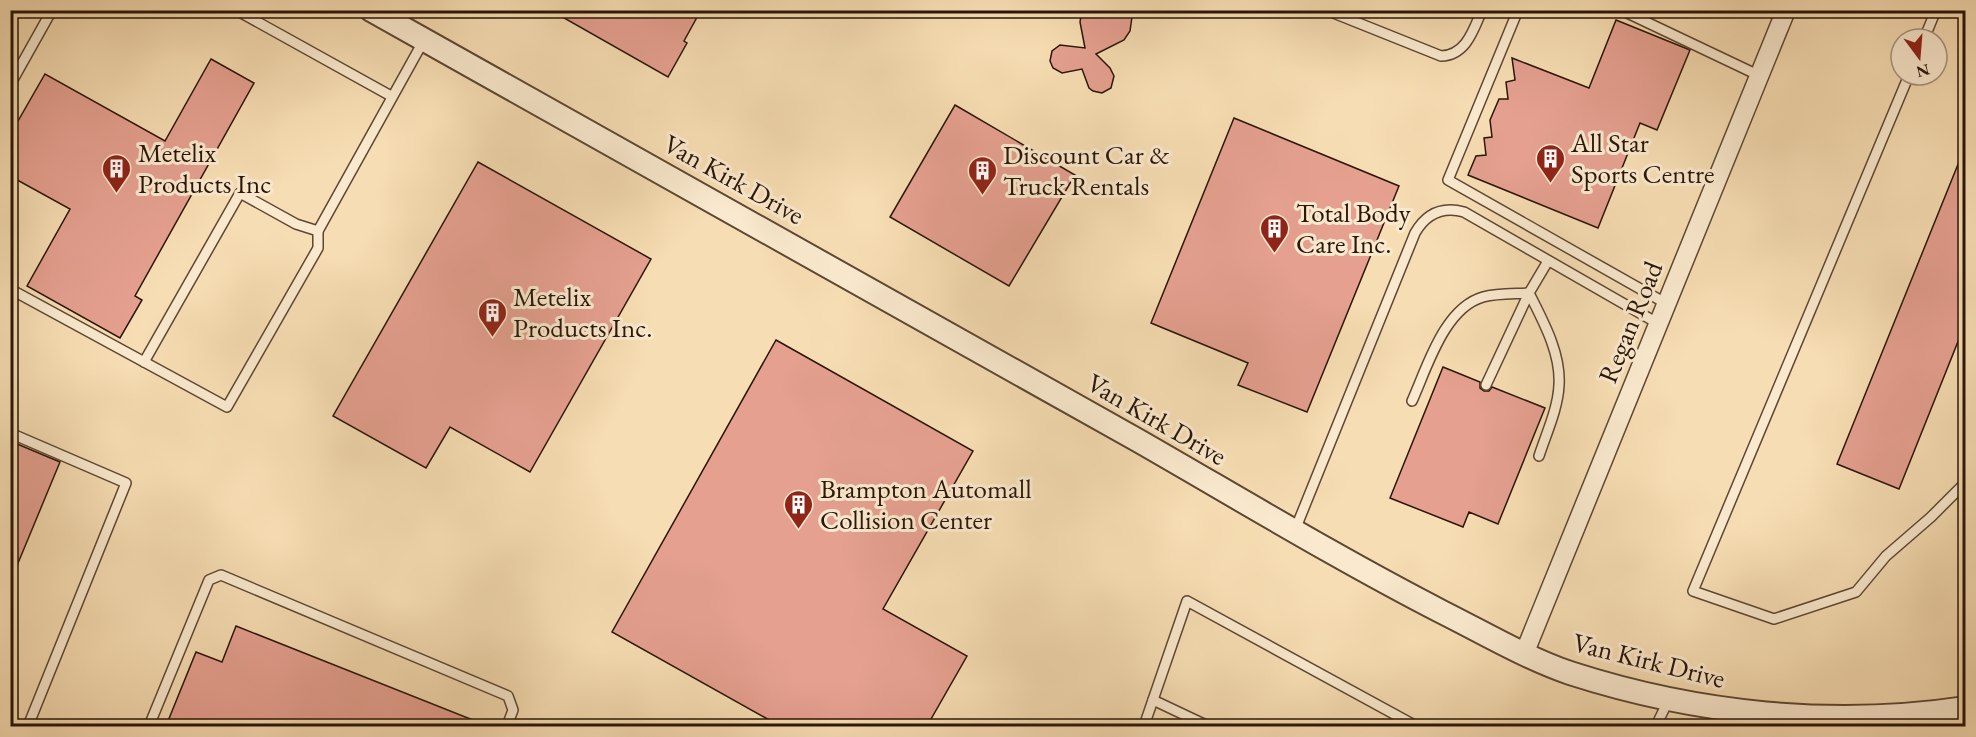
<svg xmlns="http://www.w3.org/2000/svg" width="1976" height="737" font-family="'EB Garamond',serif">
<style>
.building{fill:#e5a090;stroke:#2a1508;stroke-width:1.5}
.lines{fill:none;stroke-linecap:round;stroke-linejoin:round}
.service-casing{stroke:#5d4733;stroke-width:12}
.minor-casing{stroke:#5d4733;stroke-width:21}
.tertiary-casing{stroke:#5d4733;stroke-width:26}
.service{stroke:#fae9ce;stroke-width:9}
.minor{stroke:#fae9ce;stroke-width:18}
.tertiary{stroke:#fae9ce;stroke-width:22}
.labels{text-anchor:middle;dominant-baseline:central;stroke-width:6;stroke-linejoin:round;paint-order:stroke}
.poi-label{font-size:27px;fill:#2a1508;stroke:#fae9ce;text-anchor:start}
.street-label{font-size:27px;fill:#2a1508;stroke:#fae9ce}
</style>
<rect width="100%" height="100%" fill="#f7ddb3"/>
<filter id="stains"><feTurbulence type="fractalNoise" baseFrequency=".00333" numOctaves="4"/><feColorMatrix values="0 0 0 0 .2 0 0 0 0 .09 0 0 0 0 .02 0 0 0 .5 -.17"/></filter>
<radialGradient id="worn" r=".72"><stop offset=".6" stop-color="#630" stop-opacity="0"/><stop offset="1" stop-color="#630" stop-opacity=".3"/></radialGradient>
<!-- building -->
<g class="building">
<path d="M550,10H701L684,41L687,43L668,77Z"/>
<path d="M1082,10H1130L1132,17L1130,31L1124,40L1096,54L1110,68L1114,76L1111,88L1102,93L1093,91L1089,88L1082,69L1062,73L1053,68L1050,61L1052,51L1060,45L1085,48L1080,22Z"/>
<path d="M1616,20L1690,50L1657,130L1640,123L1598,228L1468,175L1476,156L1486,155L1484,138L1492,137L1490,120L1499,99H1508L1506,82L1515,80L1512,58L1589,88Z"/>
<path d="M211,59L254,83L135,296L142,300L120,338L27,286L70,209L10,176V135L45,74L165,141Z"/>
<path d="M955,105L1075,175L1009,286L890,217Z"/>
<path d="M1234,118L1399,186L1307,412L1238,385L1248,363L1151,323Z"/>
<path d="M1965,147V324L1899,489L1837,464Z"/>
<path d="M478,162L651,259L530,472L450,427L426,468L333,416Z"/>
<path d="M776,340L973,451L883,609L967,656L927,726H780L612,632Z"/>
<path d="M1443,367L1480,382V388L1484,391H1489L1492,387L1545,408L1498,524L1469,512L1463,527L1390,498Z"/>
<path d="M10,441L60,462L11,580H10Z"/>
<path d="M236,626L488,726H166L196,652L222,662Z"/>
</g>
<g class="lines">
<defs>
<g id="service">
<path d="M236,10L391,96"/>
<path d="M1326,10L1441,56C1466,55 1473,31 1482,10"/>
<path d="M1518,10L1448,180L1667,304"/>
<path d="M1621,10L1760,76"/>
<path d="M1924,39L1936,10"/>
<path d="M1909,75L1693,591L1774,619L1856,592L1886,556L1931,517L1966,482"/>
<path d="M10,85L52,10"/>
<path d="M10,289L227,407L318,248V231L424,40"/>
<path d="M144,362L240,193L296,224L318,231"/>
<path d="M1486,385L1529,293L1548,261"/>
<path d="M1412,401C1427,368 1444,308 1483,297C1498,293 1514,294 1529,293C1543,321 1561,353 1559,385C1558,409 1546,434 1539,456"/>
<path d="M10,433L126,483L28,726"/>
<path d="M1295,530L1415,233C1426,214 1442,206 1464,212L1659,324"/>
<path d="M1153,700L1208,726"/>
<path d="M149,726L209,580L221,575L508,696L513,710L507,726"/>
<path d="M1144,726L1187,601L1416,726"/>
<path d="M1656,726L1669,699"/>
</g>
<path id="minor" d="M1524,654L1786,10"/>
<path id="tertiary" d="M371,10C627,154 884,296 1139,441C1240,499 1339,559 1442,612C1484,633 1526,658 1570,673C1697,714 1833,728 1966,708"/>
</defs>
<!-- service casing -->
<use href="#service" class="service-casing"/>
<!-- minor casing -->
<use href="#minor" class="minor-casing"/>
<!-- tertiary casing -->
<use href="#tertiary" class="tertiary-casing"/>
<!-- service -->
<use href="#service" class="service"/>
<!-- minor -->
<use href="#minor" class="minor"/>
<!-- tertiary -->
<use href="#tertiary" class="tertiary"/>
</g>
<!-- icons -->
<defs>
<symbol id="building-pin" viewBox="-11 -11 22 30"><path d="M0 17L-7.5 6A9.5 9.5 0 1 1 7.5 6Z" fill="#8f2418" stroke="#fae9ce"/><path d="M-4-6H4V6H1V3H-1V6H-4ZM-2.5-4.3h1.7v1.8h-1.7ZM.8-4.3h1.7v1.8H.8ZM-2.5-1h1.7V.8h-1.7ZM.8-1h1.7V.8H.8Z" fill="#fff"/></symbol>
</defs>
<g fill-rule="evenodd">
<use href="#building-pin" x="1534" y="142" width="33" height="45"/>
<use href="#building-pin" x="100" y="152" width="33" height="45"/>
<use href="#building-pin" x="966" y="154" width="33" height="45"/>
<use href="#building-pin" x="1258" y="212" width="33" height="45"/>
<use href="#building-pin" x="476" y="296" width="33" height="45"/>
<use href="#building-pin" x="782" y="488" width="33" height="45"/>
</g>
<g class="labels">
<!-- poi labels -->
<g class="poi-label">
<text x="1571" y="142">All Star<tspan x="1571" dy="31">Sports Centre</tspan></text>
<text x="138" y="152">Metelix<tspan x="138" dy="31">Products Inc</tspan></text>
<text x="1003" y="154">Discount Car &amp;<tspan x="1003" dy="31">Truck Rentals</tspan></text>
<text x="1296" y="212">Total Body<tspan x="1296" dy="31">Care Inc.</tspan></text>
<text x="513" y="296">Metelix<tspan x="513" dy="31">Products Inc.</tspan></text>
<text x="820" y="488">Brampton Automall<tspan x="820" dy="31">Collision Center</tspan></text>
</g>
<!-- street labels -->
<g class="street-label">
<text transform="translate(734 179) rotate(29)">Van Kirk Drive</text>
<text transform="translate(1630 322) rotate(-68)">Regan Road</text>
<text transform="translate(1157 419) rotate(30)">Van Kirk Drive</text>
<text transform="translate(1649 660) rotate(14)">Van Kirk Drive</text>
</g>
</g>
<!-- margin -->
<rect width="1976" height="737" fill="none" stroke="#f7ddb3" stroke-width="36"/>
<rect x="12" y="12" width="1952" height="713" fill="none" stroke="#2a1508" stroke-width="3"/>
<rect x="18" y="18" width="1940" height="701" fill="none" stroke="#2a1508" stroke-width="1.5"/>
<!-- north arrow -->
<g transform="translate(1919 57) rotate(164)"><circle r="28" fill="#fae9ce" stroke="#a7947f" stroke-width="1.5"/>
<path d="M0-4.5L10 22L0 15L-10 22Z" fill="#8f2418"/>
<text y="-9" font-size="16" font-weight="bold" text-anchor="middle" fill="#2a1508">N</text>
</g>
<rect width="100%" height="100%" filter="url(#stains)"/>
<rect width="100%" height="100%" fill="url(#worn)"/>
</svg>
